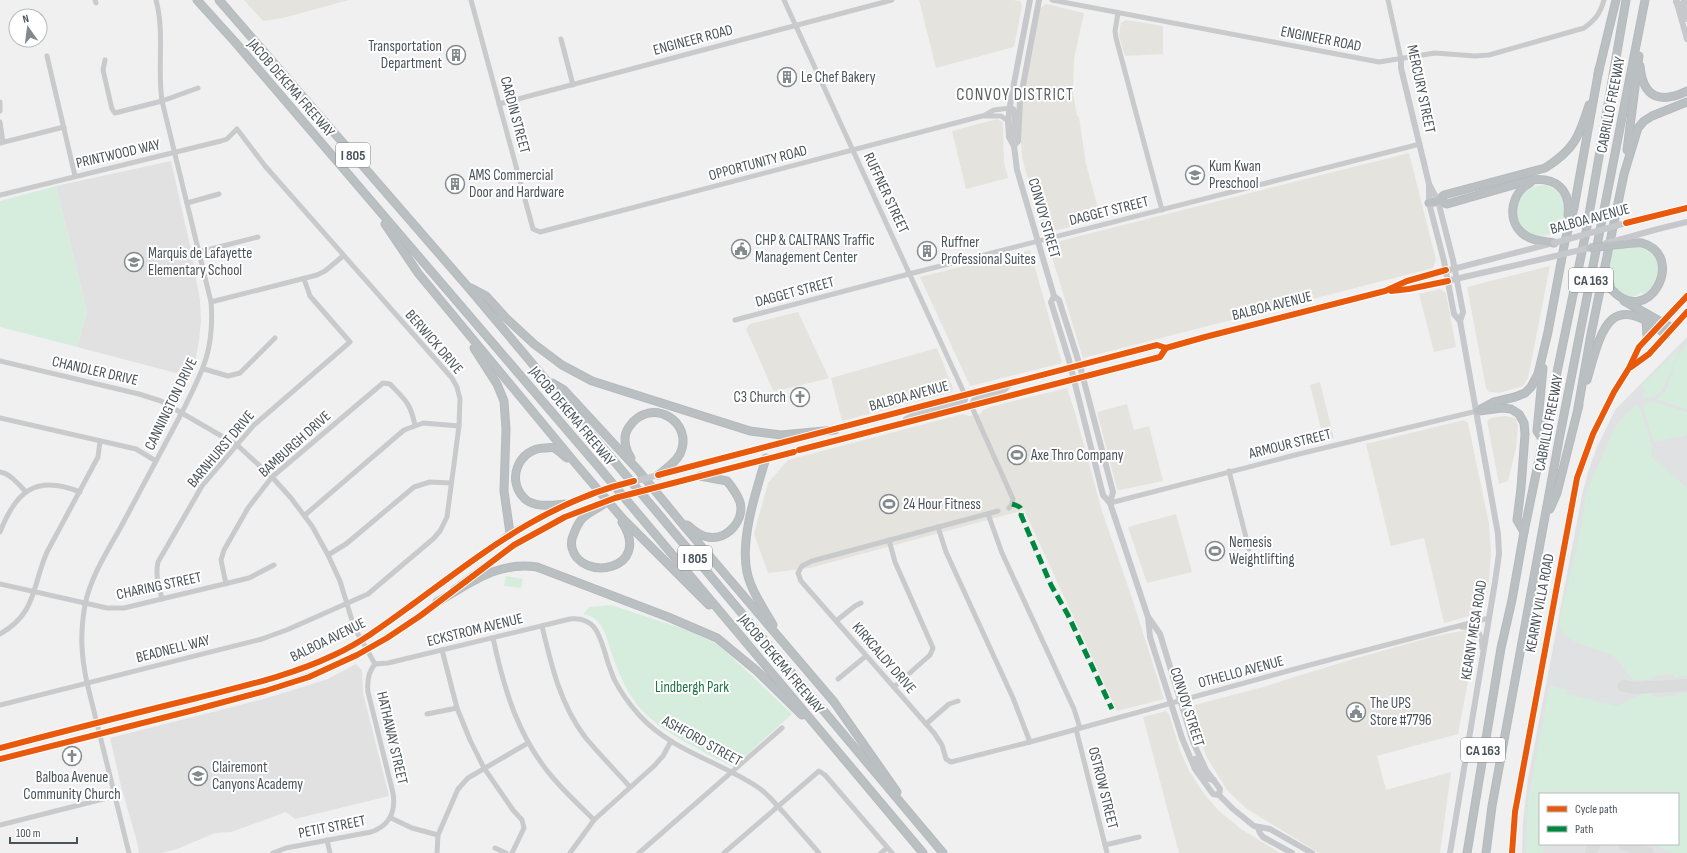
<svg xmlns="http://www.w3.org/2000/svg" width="1687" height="853" font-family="'Sofia Sans Condensed',sans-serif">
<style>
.commercial{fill:#e5e3de}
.education{fill:#e2e1e1}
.airport{fill:#e0e1e3;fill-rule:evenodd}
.green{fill:#d6edde}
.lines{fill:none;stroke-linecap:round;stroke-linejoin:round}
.taxiway{stroke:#dadbdb;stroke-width:12}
.highway-casing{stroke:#b6babe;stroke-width:9}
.minor{stroke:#c8cacb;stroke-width:5}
.major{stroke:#c6c8cb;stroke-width:6}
.highway{stroke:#babfc2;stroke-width:7}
.highway-bridge-casing{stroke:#b6babe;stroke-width:9;stroke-linecap:butt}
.major-bridge{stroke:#c6c8cb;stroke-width:6}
.highway-bridge{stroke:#babfc2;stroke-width:7}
.quiet{stroke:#00873e;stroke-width:5;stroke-dasharray:10 5;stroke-linecap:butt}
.cycleway-casing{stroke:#fff;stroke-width:8}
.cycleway{stroke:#e8590c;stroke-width:6}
.labels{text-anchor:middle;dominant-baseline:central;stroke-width:4;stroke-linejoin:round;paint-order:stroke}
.shield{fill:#fff;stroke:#80878c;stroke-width:1}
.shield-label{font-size:14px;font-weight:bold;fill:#49535a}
.street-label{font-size:15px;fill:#49535a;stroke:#fff}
.poi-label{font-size:15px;fill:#49535a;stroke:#fff;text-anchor:start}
.park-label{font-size:15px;fill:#207545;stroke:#fff}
.quarter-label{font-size:17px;letter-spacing:1px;fill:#5c6063;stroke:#fff}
</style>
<rect width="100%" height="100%" fill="#f0f0f0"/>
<!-- commercial -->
<g class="commercial">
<path d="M244,0H349L283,18L263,21Z"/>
<path d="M919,0H1013L1020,1L1022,6L1014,47L936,68Z"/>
<path d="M1046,4L1084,13L1074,59L1073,92L1077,116L1079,117L1086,164L1101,219L1050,232L1042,229L1022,158L1021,143L1022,101L1040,8Z"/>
<path d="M1126,20L1163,26V54L1125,56L1119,36L1120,27L1121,23Z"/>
<path d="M997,119L1002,122L1003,127L1004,163L1008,178L966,189L952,131Z"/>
<path d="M1409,153L1436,260L1433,268L1083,358L1048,244Z"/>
<path d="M1030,250L1062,363L970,386L920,277Z"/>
<path d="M1550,266L1528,378L1523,386L1499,393L1489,392L1486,388L1467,287Z"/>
<path d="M1440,289L1446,293L1456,347L1434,352L1419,294Z"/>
<path d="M798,312L829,378L777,391L773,390L746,329L750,324Z"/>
<path d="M937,348L953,388L952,392L842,421L831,378Z"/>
<path d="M1320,382L1334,438L1324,441L1310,385Z"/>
<path d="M1067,388L1076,416L1102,511L1132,598L1164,699L1117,711L1024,510L810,568L768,573L754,534L768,483L788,460L963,414L969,416L980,414L983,410L990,407Z"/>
<path d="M1127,404L1134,430L1149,426L1163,481L1120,490L1117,489L1097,412Z"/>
<path d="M1505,416L1515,418L1518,425L1516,448L1508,481L1499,484L1487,421L1491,418Z"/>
<path d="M1464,420L1468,423L1489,524L1491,551L1490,568L1488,588L1482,610L1473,615L1444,623L1424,538L1391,546L1366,444Z"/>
<path d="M1176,514L1192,572L1147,583L1128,527Z"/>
<path d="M1471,629L1477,634L1458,734L1377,756L1386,790L1451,772L1440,853H1319L1247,809L1227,790L1206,756L1191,715V706L1263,687L1353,659L1432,637Z"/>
<path d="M1166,711L1169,714L1180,750L1189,771L1205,795L1218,810L1241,829L1280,853H1179L1143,717Z"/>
</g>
<!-- education -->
<g class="education">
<path d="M171,161L191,250L200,300L201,321L199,340L195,363L187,380L180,374L77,347L87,311L56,186Z"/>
<path d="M356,664L362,670L363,693L389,796L295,819L286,812L231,832L215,833L177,849L162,853H139L136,838L122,790L110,738L264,699L328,679Z"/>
</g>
<!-- airport -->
<path class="airport" d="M1687,337V853H1522L1523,821L1528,779L1582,495L1588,472L1597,447L1615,410ZM1540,794H1678V844H1540Z"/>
<!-- green -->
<g class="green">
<path d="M1545,185C1571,194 1567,208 1563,231C1557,232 1549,236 1542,236C1508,236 1505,187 1545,185Z"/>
<path d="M56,186L87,311L77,347L0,327V201Z"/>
<path d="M1629,246C1635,246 1643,246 1648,249C1660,257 1661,273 1656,284L1652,286L1645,294H1642L1641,292L1636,296C1609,298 1606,272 1612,251Z"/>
<path d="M1687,344V409L1656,399C1670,393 1671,372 1676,360C1679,354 1683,349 1687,344Z"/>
<path d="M1681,346C1677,355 1665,387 1660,393C1656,397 1651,398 1645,398L1642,395L1646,390L1642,385Z"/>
<path d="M1647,402L1658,403L1687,412V435L1655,442L1651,434L1644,409V405Z"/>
<path d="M1635,405L1640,408L1652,447L1651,457L1687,488V676L1674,677L1673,674L1652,676V679C1647,680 1641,681 1636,680C1627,678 1623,662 1613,656C1596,645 1558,646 1560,619L1582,523L1586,493L1614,429L1625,415Z"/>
<path d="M506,576L523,579L521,588L504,586Z"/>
<path d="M611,605L687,630L719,645L792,714L733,767C699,749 651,729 631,696C622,682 616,666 611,651C607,640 605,629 597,621C593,617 588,615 583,614L589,607Z"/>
<path d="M1550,685L1567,690L1566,694L1617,706L1641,694L1652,693L1653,697L1677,696V693H1687V853H1673L1651,844H1678V794H1540V844H1544L1543,853H1526L1527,820L1529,794Z"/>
</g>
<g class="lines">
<!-- taxiway -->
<g class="taxiway">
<path d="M1623,686L1635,688L1687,685"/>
<path d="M1624,844L1648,853"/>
<path d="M1591,853L1595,844"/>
</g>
<defs>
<g id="highway">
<path d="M197,0L235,42L597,465L923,853"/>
<path d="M219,0L468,287L943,853"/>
<path d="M1640,66C1643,98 1660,104 1687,91"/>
<path d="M1598,74L1616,0"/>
<path d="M1627,150L1639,56"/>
<path d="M1530,183C1512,192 1506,219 1522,233C1531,241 1543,241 1554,243"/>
<path d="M1438,201L1447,204L1531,180C1555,177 1571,189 1568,215"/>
<path d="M1429,203L1438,201L1444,195L1545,168C1574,150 1579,137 1589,105"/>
<path d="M385,224L418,273L576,464L623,519L709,605"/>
<path d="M1606,269L1611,289C1649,331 1687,255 1642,243C1636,242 1629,244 1623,244"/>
<path d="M471,288L486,296L506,318L534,344L562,365L592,381L750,431L781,435L835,430"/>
<path d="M1624,301L1672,328"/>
<path d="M1646,320L1647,337"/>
<path d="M474,348L497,384L504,401L506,429L504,491L510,533"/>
<path d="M1587,380C1601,331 1609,287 1666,335"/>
<path d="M552,383L564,390L638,470L684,526L834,702L897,792"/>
<path d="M1578,408L1591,334L1624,174L1638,128L1644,121L1652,116L1687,102"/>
<path d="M1477,411L1494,402L1515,397L1525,393L1531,387L1538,374L1548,332L1565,241L1574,208L1599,69"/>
<path d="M1479,411L1502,408L1511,409L1519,414L1524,423L1525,434L1521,488L1517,520L1524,532"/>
<path d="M1543,440L1537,431L1543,368"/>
<path d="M631,458C625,449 622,436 629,427C651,395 695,422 680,454C675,463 666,469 658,475"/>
<path d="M766,458C756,491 740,539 747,572C751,591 764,609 773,625"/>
<path d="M565,504C553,505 535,508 525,499C505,480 519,448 545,448C548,448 552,447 554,448C559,451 563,455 567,458"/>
<path d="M599,507C583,516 579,519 573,536C571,540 571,543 572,548C581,583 653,570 622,522"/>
<path d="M1550,509L1557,493L1579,405"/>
<path d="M687,525C694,530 699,536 708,537C727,541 745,520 740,502C737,494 732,487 727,481L700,476"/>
<path d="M437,602C470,584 496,561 537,567L668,617L717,638L757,671L802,715"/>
<path d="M1467,853L1501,648L1512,600L1524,532L1586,232L1626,0"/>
<path d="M1486,853L1492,806L1559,440L1645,0"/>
</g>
</defs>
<!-- highway casing -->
<use href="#highway" class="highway-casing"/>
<!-- minor -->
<g class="minor">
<path d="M95,0L96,3"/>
<path d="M471,0L533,229L540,232L982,116H1001L1008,121"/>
<path d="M784,0L965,395"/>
<path d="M1052,0L1379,62L1435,53L1475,56L1489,55L1584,28C1595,20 1600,14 1604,0"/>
<path d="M1388,0L1401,59"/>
<path d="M1118,13L1115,31L1116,38L1162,210"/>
<path d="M561,39L573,85"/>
<path d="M47,56L75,176"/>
<path d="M105,60L103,70L112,109L115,113L162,101L198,88"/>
<path d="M0,102V111"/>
<path d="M499,104L892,0"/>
<path d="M985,115L994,110L1010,108"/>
<path d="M0,122L3,142"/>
<path d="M0,143L64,127"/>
<path d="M0,195L221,141L227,139L237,129L265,166L452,378L457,387L460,399L459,426L447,517L440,531L433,539L368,594L289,629L262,639L0,705"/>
<path d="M187,203L219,194"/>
<path d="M199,252L258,237"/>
<path d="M211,302L317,275L325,271L343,256"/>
<path d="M735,320L909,274L1420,144"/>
<path d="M0,361L139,394L161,401L237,445L272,477L291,498L312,526L328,555L340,581L354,627L375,664"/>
<path d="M204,369L228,376L240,373L275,338"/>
<path d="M971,405L1013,499L1012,504L1009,508"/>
<path d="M0,418L136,449L156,461"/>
<path d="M1229,471L1249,549"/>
<path d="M0,472C11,474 18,484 26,492"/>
<path d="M1110,503L1299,454L1477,411"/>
<path d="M998,511L812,561L802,566L798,573L801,581L934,733L942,745L946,759L951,762L1030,742L1306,666L1489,618"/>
<path d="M988,514L1002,553L1074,709L1080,728"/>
<path d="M305,515L404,430L423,423L459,426"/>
<path d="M938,527L946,552L1013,698L1030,742"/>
<path d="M0,532C16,491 36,474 80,492"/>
<path d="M889,540L895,562L933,648L930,655L894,687"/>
<path d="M328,555L346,544L414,487L430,482L451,483"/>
<path d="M0,584L107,608H124L249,578L274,565"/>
<path d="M226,584L221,560L224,550L248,508L272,477L383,383L390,384C405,400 410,402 415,425"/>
<path d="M162,599C159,586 155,575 158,562L202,486L254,425L350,342L310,296L304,279"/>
<path d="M836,621L855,606L861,603"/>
<path d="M542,626C551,664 560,704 585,737C599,754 615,770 630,787"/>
<path d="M1461,627C1478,627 1482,632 1482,648"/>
<path d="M0,634C37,613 32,586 47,552L98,457L100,441"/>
<path d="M493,638C504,689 518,738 554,779C566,793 580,806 594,820"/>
<path d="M442,650L457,708L470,740L484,768L513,810L522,820L524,828L512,853"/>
<path d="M375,664L388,663L570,619C596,616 600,637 606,656C608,664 611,671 614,679C621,693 630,705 640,716C672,751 721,762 759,788C769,795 777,806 785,814C796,827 808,840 819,853"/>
<path d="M838,679L866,656"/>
<path d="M427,714L457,708"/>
<path d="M926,724L949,704L958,701"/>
<path d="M1076,729L1107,853"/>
<path d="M391,818L412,828L438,835"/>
<path d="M0,825L115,796"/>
<path d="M327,840L330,853"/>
<path d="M1105,845L1139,837"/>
<path d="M495,848L506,853"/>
<path d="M129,853L87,683C81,655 80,633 85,605C91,575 109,549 123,523C142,487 161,452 180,416C201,374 215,352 211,302L162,101C157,68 165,33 156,0"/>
<path d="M273,853L286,848L371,832C389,826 396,812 393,793L368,692C367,682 368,672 375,664"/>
<path d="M437,853L438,835L458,789L468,778L528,743"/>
<path d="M570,853L594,820L654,766L663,756L671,741"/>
<path d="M639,853L782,728"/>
<path d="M724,853L819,771L825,775L892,853"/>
<path d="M881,853L887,848"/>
</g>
<!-- major -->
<g class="major">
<path d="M1030,0L1011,99L1008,121L1009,137L1014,146L1017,170L1054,296L1051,302L1069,360L1103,495L1110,503L1148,617L1150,637L1182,738L1195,769L1213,794L1219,795L1233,809L1254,826L1270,829L1312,853"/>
<path d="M1676,0L1687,39"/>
<path d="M1684,0L1687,11"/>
<path d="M1676,2L1680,4L1687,19"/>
<path d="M1401,59V68L1429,184V203L1444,261L1454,314L1460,321"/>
<path d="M1010,108L1013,109L1015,112L1013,138L1018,141"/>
<path d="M1014,146L1018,141L1020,101L1039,0"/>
<path d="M1429,184L1438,201L1453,260L1463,312L1460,321L1498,534L1499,554L1495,582L1450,853"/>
<path d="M1626,223L1687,208"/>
<path d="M1622,239L1658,229L1687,222"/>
<path d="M1389,291L1416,288L1547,258"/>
<path d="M1054,296L1059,300L1080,366L1113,492L1110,503"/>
<path d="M1631,367L1649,354L1687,312"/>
<path d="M971,405L974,400L1004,390L1010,384"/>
<path d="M906,419L913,415L961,402L965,400V395"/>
<path d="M832,430L1157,345L1166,348L1205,337L1385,291L1407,281L1553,243"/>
<path d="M659,475L817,434"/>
<path d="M665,485L1160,357L1166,348"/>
<path d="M453,589C500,554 543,523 599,504"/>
<path d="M1149,618L1160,634L1193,742L1206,770L1220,789L1219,795"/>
<path d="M0,748L255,683L303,668L334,655L380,628L510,533L565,504L590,494"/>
<path d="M0,759C74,740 149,723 223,702C270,689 313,677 357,655C386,640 414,620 440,600"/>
<path d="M1195,759C1199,767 1203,780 1214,780"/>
<path d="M1258,828L1260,833L1263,837L1292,853"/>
<path d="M1512,853L1515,812L1577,478L1593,434L1614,392L1629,368L1639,347L1687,296"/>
</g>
<!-- highway -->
<use href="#highway" class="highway"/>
<defs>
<g id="highway-bridge">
<path d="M1590,248L1623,244"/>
<path d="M599,507L611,499"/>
</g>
</defs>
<!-- highway-bridge casing -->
<use href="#highway-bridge" class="highway-bridge-casing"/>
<!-- major-bridge -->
<g class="major-bridge">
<path d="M1554,243L1626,223"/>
<path d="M1606,243L1622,239"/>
<path d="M1547,258L1593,247"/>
<path d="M590,494L658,475"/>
<path d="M608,500L665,485"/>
</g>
<!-- highway-bridge -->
<use href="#highway-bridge" class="highway-bridge"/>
<!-- quiet -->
<path class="quiet" d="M1012,504C1019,506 1023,507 1021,515L1051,585L1068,615L1112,709"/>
<defs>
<g id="cycleway">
<path d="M1626,223L1687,208"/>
<path d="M1391,291L1409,289L1448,281"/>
<path d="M1631,367L1649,354L1687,312"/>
<path d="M799,450L1160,357L1166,348"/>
<path d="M658,475L1157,345L1166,348L1205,337L1385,291L1407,281L1446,270"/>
<path d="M0,748C65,731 131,714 197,698C243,686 290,676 334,655C362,642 387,623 413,604C484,552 546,502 634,481"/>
<path d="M0,759L194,710L265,691L309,677L357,655L387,638L420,616L514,545L565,517L615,498L794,452"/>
<path d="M1512,853L1515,812L1577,478L1593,434L1614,392L1629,368L1639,347L1687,296"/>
</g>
</defs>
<!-- cycleway casing -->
<use href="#cycleway" class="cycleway-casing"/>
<!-- cycleway -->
<use href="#cycleway" class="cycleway"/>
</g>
<!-- icons -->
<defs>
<symbol id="building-ring" viewBox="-11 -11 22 22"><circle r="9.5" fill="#fff" stroke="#838a8e" stroke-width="1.5"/><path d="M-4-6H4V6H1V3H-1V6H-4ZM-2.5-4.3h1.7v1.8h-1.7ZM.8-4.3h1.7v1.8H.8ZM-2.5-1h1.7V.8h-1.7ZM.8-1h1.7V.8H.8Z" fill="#838a8e"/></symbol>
<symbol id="school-ring" viewBox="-11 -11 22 22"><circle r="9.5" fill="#fff" stroke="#838a8e" stroke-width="1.5"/><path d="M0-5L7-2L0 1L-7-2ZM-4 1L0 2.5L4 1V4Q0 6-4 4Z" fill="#838a8e"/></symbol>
<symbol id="civic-ring" viewBox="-11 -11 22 22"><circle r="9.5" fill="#fff" stroke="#838a8e" stroke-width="1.5"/><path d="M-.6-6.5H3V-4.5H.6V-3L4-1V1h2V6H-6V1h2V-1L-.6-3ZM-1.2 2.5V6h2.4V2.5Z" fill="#838a8e"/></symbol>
<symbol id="church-ring" viewBox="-11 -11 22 22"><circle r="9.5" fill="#fff" stroke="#838a8e" stroke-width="1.5"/><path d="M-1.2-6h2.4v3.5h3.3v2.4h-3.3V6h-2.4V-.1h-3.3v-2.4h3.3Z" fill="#838a8e"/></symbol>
<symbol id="stadium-ring" viewBox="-11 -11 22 22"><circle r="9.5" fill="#fff" stroke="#838a8e" stroke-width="1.5"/><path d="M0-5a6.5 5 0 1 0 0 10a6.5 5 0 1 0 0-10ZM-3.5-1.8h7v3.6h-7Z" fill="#838a8e"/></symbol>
</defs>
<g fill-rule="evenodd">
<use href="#building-ring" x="445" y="44" width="22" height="22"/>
<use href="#building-ring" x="776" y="66" width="22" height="22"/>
<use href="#school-ring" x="1184" y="164" width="22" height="22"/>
<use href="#building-ring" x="444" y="173" width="22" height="22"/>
<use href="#civic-ring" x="730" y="238" width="22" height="22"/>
<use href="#building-ring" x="916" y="240" width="22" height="22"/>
<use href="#school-ring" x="123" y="251" width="22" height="22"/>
<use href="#church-ring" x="789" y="386" width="22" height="22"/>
<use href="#stadium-ring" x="1006" y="444" width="22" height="22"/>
<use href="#stadium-ring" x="878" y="493" width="22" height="22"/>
<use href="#stadium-ring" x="1204" y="540" width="22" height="22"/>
<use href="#civic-ring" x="1345" y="701" width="22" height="22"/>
<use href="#church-ring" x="61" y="745" width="22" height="22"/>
<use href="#school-ring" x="187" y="765" width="22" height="22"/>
</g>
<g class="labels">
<!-- shield labels -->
<g class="shield">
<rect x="336" y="143" width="34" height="24" rx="3"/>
<rect x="1569" y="268" width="44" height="24" rx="3"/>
<rect x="678" y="546" width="34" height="24" rx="3"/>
<rect x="1461" y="738" width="44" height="24" rx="3"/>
</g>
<g class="shield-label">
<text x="353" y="155">I 805</text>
<text x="1591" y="280">CA 163</text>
<text x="695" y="558">I 805</text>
<text x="1483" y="750">CA 163</text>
</g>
<!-- street labels -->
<g class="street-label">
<text transform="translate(1321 39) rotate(11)">ENGINEER ROAD</text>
<text transform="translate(693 40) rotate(-15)">ENGINEER ROAD</text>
<text transform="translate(291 88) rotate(49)">JACOB DEKEMA FREEWAY</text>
<text transform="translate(1421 89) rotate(78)">MERCURY STREET</text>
<text transform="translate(1611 105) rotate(-79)">CABRILLO FREEWAY</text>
<text transform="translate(515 115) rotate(75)">CARDIN STREET</text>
<text transform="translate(118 154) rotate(-13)">PRINTWOOD WAY</text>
<text transform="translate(758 163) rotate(-15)">OPPORTUNITY ROAD</text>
<text transform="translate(886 193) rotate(65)">RUFFNER STREET</text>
<text transform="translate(1109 211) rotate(-14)">DAGGET STREET</text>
<text transform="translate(1044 218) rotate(74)">CONVOY STREET</text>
<text transform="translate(1590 219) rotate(-15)">BALBOA AVENUE</text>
<text transform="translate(795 292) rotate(-15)">DAGGET STREET</text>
<text transform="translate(1272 306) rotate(-14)">BALBOA AVENUE</text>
<text transform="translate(434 342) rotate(49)">BERWICK DRIVE</text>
<text transform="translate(95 371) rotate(13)">CHANDLER DRIVE</text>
<text transform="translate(909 396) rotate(-15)">BALBOA AVENUE</text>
<text transform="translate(171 404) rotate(-64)">CANNINGTON DRIVE</text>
<text transform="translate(572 416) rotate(50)">JACOB DEKEMA FREEWAY</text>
<text transform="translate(1549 423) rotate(-79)">CABRILLO FREEWAY</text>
<text transform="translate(295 444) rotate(-42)">BAMBURGH DRIVE</text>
<text transform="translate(1290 444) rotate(-14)">ARMOUR STREET</text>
<text transform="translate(221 449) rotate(-50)">BARNHURST DRIVE</text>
<text transform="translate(159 586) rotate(-12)">CHARING STREET</text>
<text transform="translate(1540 603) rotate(-79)">KEARNY VILLA ROAD</text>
<text transform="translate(475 630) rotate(-14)">ECKSTROM AVENUE</text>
<text transform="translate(1474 630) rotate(-81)">KEARNY MESA ROAD</text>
<text transform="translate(328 640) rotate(-26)">BALBOA AVENUE</text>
<text transform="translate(173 649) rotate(-14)">BEADNELL WAY</text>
<text transform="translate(884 658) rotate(49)">KIRKCALDY DRIVE</text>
<text transform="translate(781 664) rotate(50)">JACOB DEKEMA FREEWAY</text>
<text transform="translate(1241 672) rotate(-15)">OTHELLO AVENUE</text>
<text transform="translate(1187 707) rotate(72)">CONVOY STREET</text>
<text transform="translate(392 738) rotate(77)">HATHAWAY STREET</text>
<text transform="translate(702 741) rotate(29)">ASHFORD STREET</text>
<text transform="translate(1103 788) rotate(76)">OSTROW STREET</text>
<text transform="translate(332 827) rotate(-11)">PETIT STREET</text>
</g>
<!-- poi labels -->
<g class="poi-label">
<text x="442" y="46" text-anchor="end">Transportation<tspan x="442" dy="17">Department</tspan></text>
<text x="801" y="77">Le Chef Bakery</text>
<text x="1209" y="166">Kum Kwan<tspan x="1209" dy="17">Preschool</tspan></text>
<text x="469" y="175">AMS Commercial<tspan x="469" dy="17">Door and Hardware</tspan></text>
<text x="755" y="240">CHP &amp; CALTRANS Traffic<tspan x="755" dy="17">Management Center</tspan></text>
<text x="941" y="242">Ruffner<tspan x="941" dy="17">Professional Suites</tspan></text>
<text x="148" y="253">Marquis de Lafayette<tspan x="148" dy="17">Elementary School</tspan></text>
<text x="786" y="397" text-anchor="end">C3 Church</text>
<text x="1031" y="455">Axe Thro Company</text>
<text x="903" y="504">24 Hour Fitness</text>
<text x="1229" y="542">Nemesis<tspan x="1229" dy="17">Weightlifting</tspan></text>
<text x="1370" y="703">The UPS<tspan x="1370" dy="17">Store #7796</tspan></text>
<text x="212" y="767">Clairemont<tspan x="212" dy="17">Canyons Academy</tspan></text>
<text x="72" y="777" text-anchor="middle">Balboa Avenue<tspan x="72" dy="17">Community Church</tspan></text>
</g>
<!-- park labels -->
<g class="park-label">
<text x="692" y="687">Lindbergh Park</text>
</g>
<!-- quarter labels -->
<g class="quarter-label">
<text x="1015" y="95">CONVOY DISTRICT</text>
</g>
</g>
<!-- legend -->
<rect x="1539" y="793" width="140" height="52" fill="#ffffff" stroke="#b6babd"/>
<rect x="1547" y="806" width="20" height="6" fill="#e8590c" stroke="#b6babd"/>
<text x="1575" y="813" font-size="12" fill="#49535a">Cycle path</text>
<rect x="1547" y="826" width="20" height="6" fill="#00873e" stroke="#b6babd"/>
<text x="1575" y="833" font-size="12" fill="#49535a">Path</text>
<!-- north arrow -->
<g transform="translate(28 28) rotate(346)"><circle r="19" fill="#ffffff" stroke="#b6babd"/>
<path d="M0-3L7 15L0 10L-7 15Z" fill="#838a8e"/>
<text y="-6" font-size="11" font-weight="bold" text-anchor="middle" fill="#49535a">N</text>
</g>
<!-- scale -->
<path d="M10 837v6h67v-6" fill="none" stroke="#49535a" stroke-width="2"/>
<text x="16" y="837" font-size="12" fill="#49535a" stroke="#ffffff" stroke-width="3" paint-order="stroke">100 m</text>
</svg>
